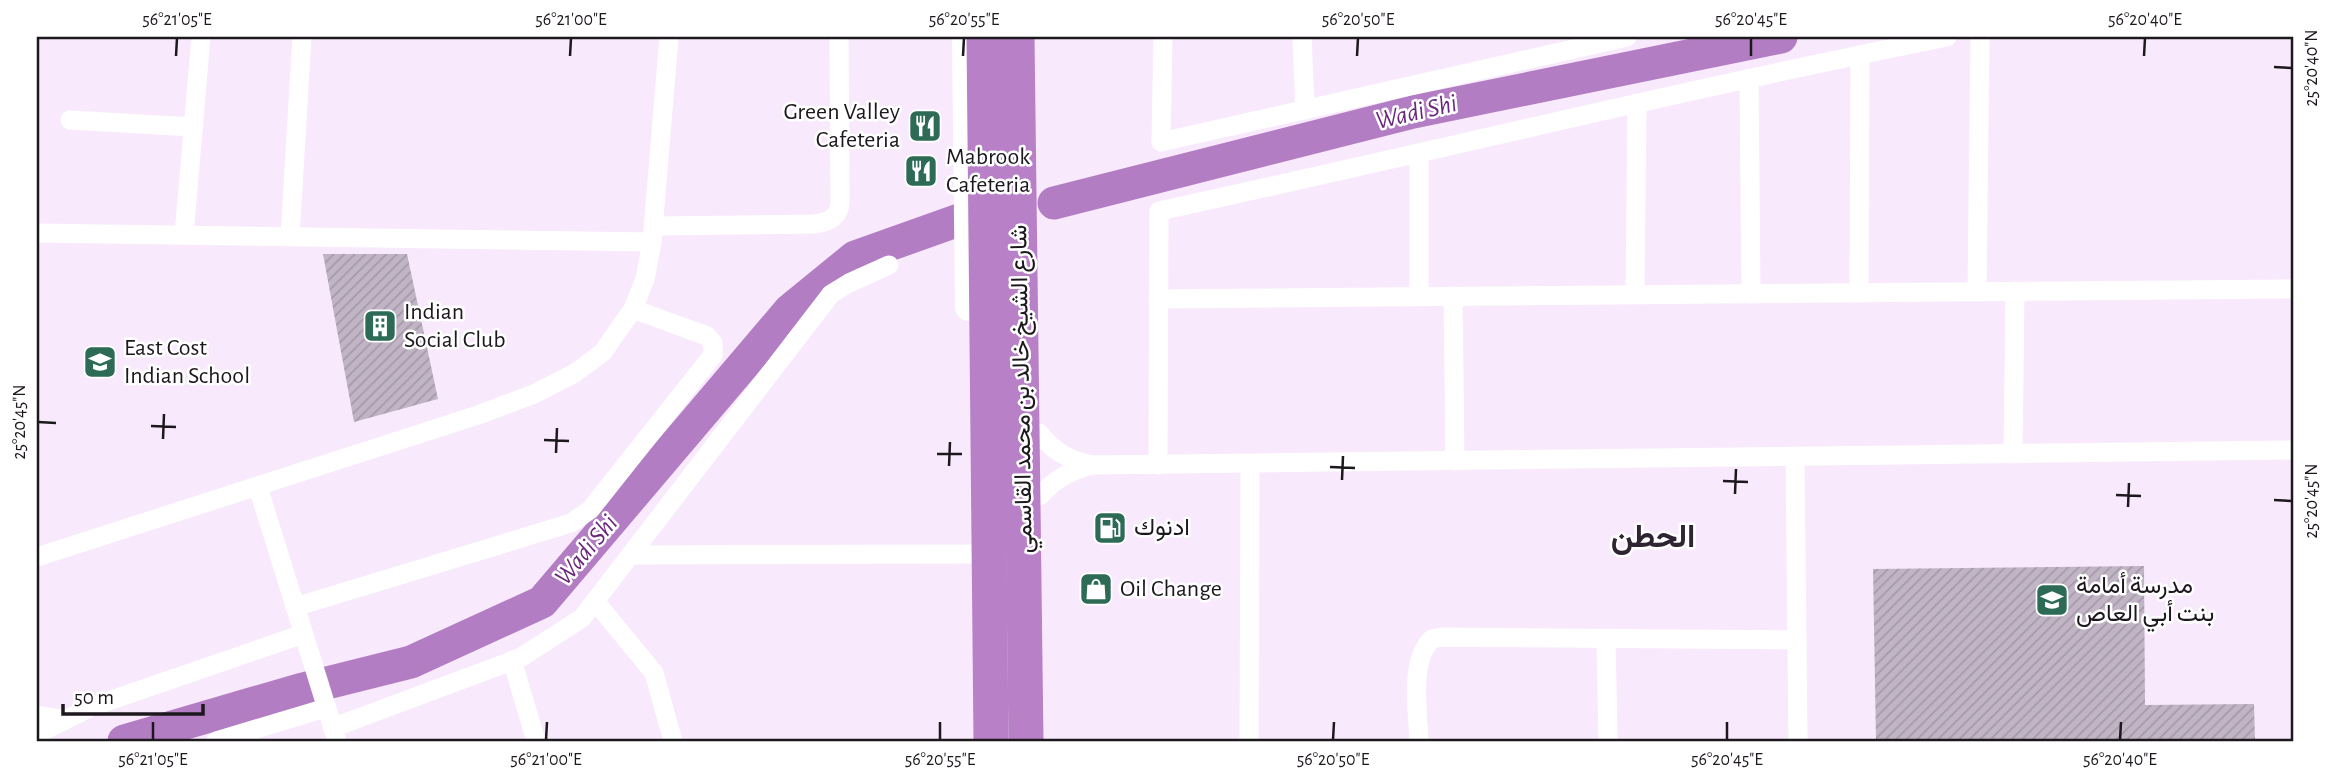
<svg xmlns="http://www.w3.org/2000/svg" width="2330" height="778" font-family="'Alegreya Sans',Vazirmatn,sans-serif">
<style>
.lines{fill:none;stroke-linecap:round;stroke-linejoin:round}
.river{stroke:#b37dc4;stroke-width:33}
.building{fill:url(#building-hatch)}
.street{stroke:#fff;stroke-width:19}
.secondary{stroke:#fff;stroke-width:28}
.highway{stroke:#b780c7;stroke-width:35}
.ticks{fill:none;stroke:#1d181e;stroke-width:2.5}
.labels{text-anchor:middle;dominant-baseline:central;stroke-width:5;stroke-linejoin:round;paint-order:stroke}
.poi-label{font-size:24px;fill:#1d181e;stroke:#fff;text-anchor:start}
.street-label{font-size:24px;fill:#1d181e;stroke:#fff}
.water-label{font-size:26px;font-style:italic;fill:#69277c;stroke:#fff}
.district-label{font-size:32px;font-weight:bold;fill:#2f2532;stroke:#fff}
.neatline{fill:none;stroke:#1d181e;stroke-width:2.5}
.ticks-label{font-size:18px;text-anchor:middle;fill:#1d181e}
</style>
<defs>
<pattern id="building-hatch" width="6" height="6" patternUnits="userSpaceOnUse" patternTransform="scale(1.75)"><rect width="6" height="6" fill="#c1b4c5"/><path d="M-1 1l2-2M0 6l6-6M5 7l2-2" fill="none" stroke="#a59aa9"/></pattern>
</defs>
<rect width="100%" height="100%" fill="#f8eafc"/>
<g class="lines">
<!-- river -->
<g class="river">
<path d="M1054,203L1413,112L1781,37"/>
<path d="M124,741L299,690L411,662L542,602L790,310L855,257L959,220"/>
</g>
</g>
<!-- building -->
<g class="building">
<path d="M323,254H407L438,399L354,422Z"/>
<path d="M2144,566L2145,705L2254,704L2255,741H1876L1873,569Z"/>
</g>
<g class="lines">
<!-- street -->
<g class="street">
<path d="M1163,37L1161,142L1627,37"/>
<path d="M1302,37L1305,110"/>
<path d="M1749,78L1751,294"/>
<path d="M70,120L193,127"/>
<path d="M1419,155V296"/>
<path d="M654,226L815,224C829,222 840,217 840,201L839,37"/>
<path d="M37,233L652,242"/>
<path d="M184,235L201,37"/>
<path d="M290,236L302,37"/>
<path d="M1977,292L1980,37"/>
<path d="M1859,293L1860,55"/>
<path d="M1635,295L1637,103"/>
<path d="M1453,296L1455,461"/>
<path d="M1158,299L2293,289"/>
<path d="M1039,433C1054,452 1070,461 1094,465L2293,450"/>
<path d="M2013,454L2015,291"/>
<path d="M1795,457L1798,741"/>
<path d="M1158,465L1159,211C1422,154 1683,90 1947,37"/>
<path d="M258,487L337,741"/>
<path d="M1040,496C1054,479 1071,470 1093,465"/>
<path d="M632,555L972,554"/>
<path d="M37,557L478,415L534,394L575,373L603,352L633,309L645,279L652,242L669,37"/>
<path d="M595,601L654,673L673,741"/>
<path d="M295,607L571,523L590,510L713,355V343L707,336L633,309"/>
<path d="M1606,639L1608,741"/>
<path d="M512,660L536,741"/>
<path d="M37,715L65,720"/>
<path d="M332,728L520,658L582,618L831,294L849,283L889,265"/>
<path d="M37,734L91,707L303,634"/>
<path d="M216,741L326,708"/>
<path d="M1249,741L1250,464"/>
<path d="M1419,741C1418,712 1409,660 1432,639L1442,637L1796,640"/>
</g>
<!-- secondary -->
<path class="secondary" d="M966,37L969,307"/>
<!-- highway -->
<g class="highway">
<path d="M984,37L991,741"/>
<path d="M1017,37L1026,741"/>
</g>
</g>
<!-- ticks -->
<path class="ticks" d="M176,56L177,38M570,56L571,38M963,56L964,38M1357,56L1358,38M1751,56V38M2144,56L2145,38M2274,67L2292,68M38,422L56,423M151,426L176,427M163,439L164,414M544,440L569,441M556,453L557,428M937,454H962M949,466L950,442M1330,467L1355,468M1342,480L1343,456M1723,481L1748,482M1735,494L1736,469M2116,495L2141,496M2274,500L2292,501M2128,507L2129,483M153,740V722M546,740L547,722M940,740V722M1333,740L1334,722M1727,740V722M2120,740L2121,722"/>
<!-- icons -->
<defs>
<symbol id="restaurant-square" viewBox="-11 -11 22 22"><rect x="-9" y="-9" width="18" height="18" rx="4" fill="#2e6b56" stroke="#fff"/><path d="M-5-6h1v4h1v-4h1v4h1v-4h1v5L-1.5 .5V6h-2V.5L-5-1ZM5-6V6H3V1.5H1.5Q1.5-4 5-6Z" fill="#fff"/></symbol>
<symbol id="building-square" viewBox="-11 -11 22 22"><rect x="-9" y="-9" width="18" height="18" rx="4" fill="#2e6b56" stroke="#fff"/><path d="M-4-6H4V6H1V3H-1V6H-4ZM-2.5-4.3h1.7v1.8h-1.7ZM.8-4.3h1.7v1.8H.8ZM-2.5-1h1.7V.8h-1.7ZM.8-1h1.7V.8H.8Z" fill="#fff"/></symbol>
<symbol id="school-square" viewBox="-11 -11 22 22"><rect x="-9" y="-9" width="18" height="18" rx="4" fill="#2e6b56" stroke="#fff"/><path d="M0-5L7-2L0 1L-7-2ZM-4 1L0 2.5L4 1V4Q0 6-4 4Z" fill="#fff"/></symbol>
<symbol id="fuel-square" viewBox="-11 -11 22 22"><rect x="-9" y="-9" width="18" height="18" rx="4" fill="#2e6b56" stroke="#fff"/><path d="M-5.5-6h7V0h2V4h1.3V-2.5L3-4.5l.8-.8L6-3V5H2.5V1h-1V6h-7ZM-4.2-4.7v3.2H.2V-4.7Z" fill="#fff"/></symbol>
<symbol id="shop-square" viewBox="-11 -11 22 22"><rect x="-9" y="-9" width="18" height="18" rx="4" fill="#2e6b56" stroke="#fff"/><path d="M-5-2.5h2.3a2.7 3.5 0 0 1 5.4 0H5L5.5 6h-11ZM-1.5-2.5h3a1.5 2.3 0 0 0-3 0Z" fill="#fff"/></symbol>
</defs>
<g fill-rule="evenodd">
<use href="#restaurant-square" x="906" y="107" width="38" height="38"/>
<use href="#restaurant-square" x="902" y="152" width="38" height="38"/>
<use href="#building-square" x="361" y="307" width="38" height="38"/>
<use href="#school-square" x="81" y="343" width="38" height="38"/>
<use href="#fuel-square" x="1091" y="509" width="38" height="38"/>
<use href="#shop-square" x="1077" y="570" width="38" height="38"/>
<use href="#school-square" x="2033" y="581" width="38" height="38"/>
</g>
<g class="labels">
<!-- poi labels -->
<g class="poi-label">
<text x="900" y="112" text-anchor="end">Green Valley<tspan x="900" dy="28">Cafeteria</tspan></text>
<text x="946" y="157">Mabrook<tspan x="946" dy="28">Cafeteria</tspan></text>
<text x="404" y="312">Indian<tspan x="404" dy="28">Social Club</tspan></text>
<text x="124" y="348">East Cost<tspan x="124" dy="28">Indian School</tspan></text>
<text x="1134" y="528">ادنوك</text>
<text x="2076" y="586">مدرسة أمامة<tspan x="2076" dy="28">بنت أبي العاص</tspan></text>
<text x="1120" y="589">Oil Change</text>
</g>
<!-- street labels -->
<g class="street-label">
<text transform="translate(1022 389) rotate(-91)">شارع الشيخ خالد بن محمد القاسمي</text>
</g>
<!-- water labels -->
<g class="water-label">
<text transform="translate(1416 112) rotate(-13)">Wadi Shi</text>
<text transform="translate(586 550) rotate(-50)">Wadi Shi</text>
</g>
<!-- district labels -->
<g class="district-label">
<text x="1653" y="537">الحطن</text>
</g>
</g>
<!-- border -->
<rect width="2330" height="778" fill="none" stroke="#ffffff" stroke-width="77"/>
<!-- scale -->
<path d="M63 704v10h140v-10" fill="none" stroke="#1d181e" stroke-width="3.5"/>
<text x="74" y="704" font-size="21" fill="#1d181e" stroke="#ffffff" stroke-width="5" paint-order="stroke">50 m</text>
<rect x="38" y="38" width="2254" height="702" class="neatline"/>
<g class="ticks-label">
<text x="177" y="25">56°21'05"E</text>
<text x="571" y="25">56°21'00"E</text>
<text x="964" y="25">56°20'55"E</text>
<text x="1358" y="25">56°20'50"E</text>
<text x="1751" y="25">56°20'45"E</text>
<text x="2145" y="25">56°20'40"E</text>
<text transform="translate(2311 68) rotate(-90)" y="6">25°20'40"N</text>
<text transform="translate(19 422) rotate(-90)" y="6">25°20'45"N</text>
<text transform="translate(2311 501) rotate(-90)" y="6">25°20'45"N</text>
<text x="153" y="765">56°21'05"E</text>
<text x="546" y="765">56°21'00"E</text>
<text x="940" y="765">56°20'55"E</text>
<text x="1333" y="765">56°20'50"E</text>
<text x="1727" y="765">56°20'45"E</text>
<text x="2120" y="765">56°20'40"E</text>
</g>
</svg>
